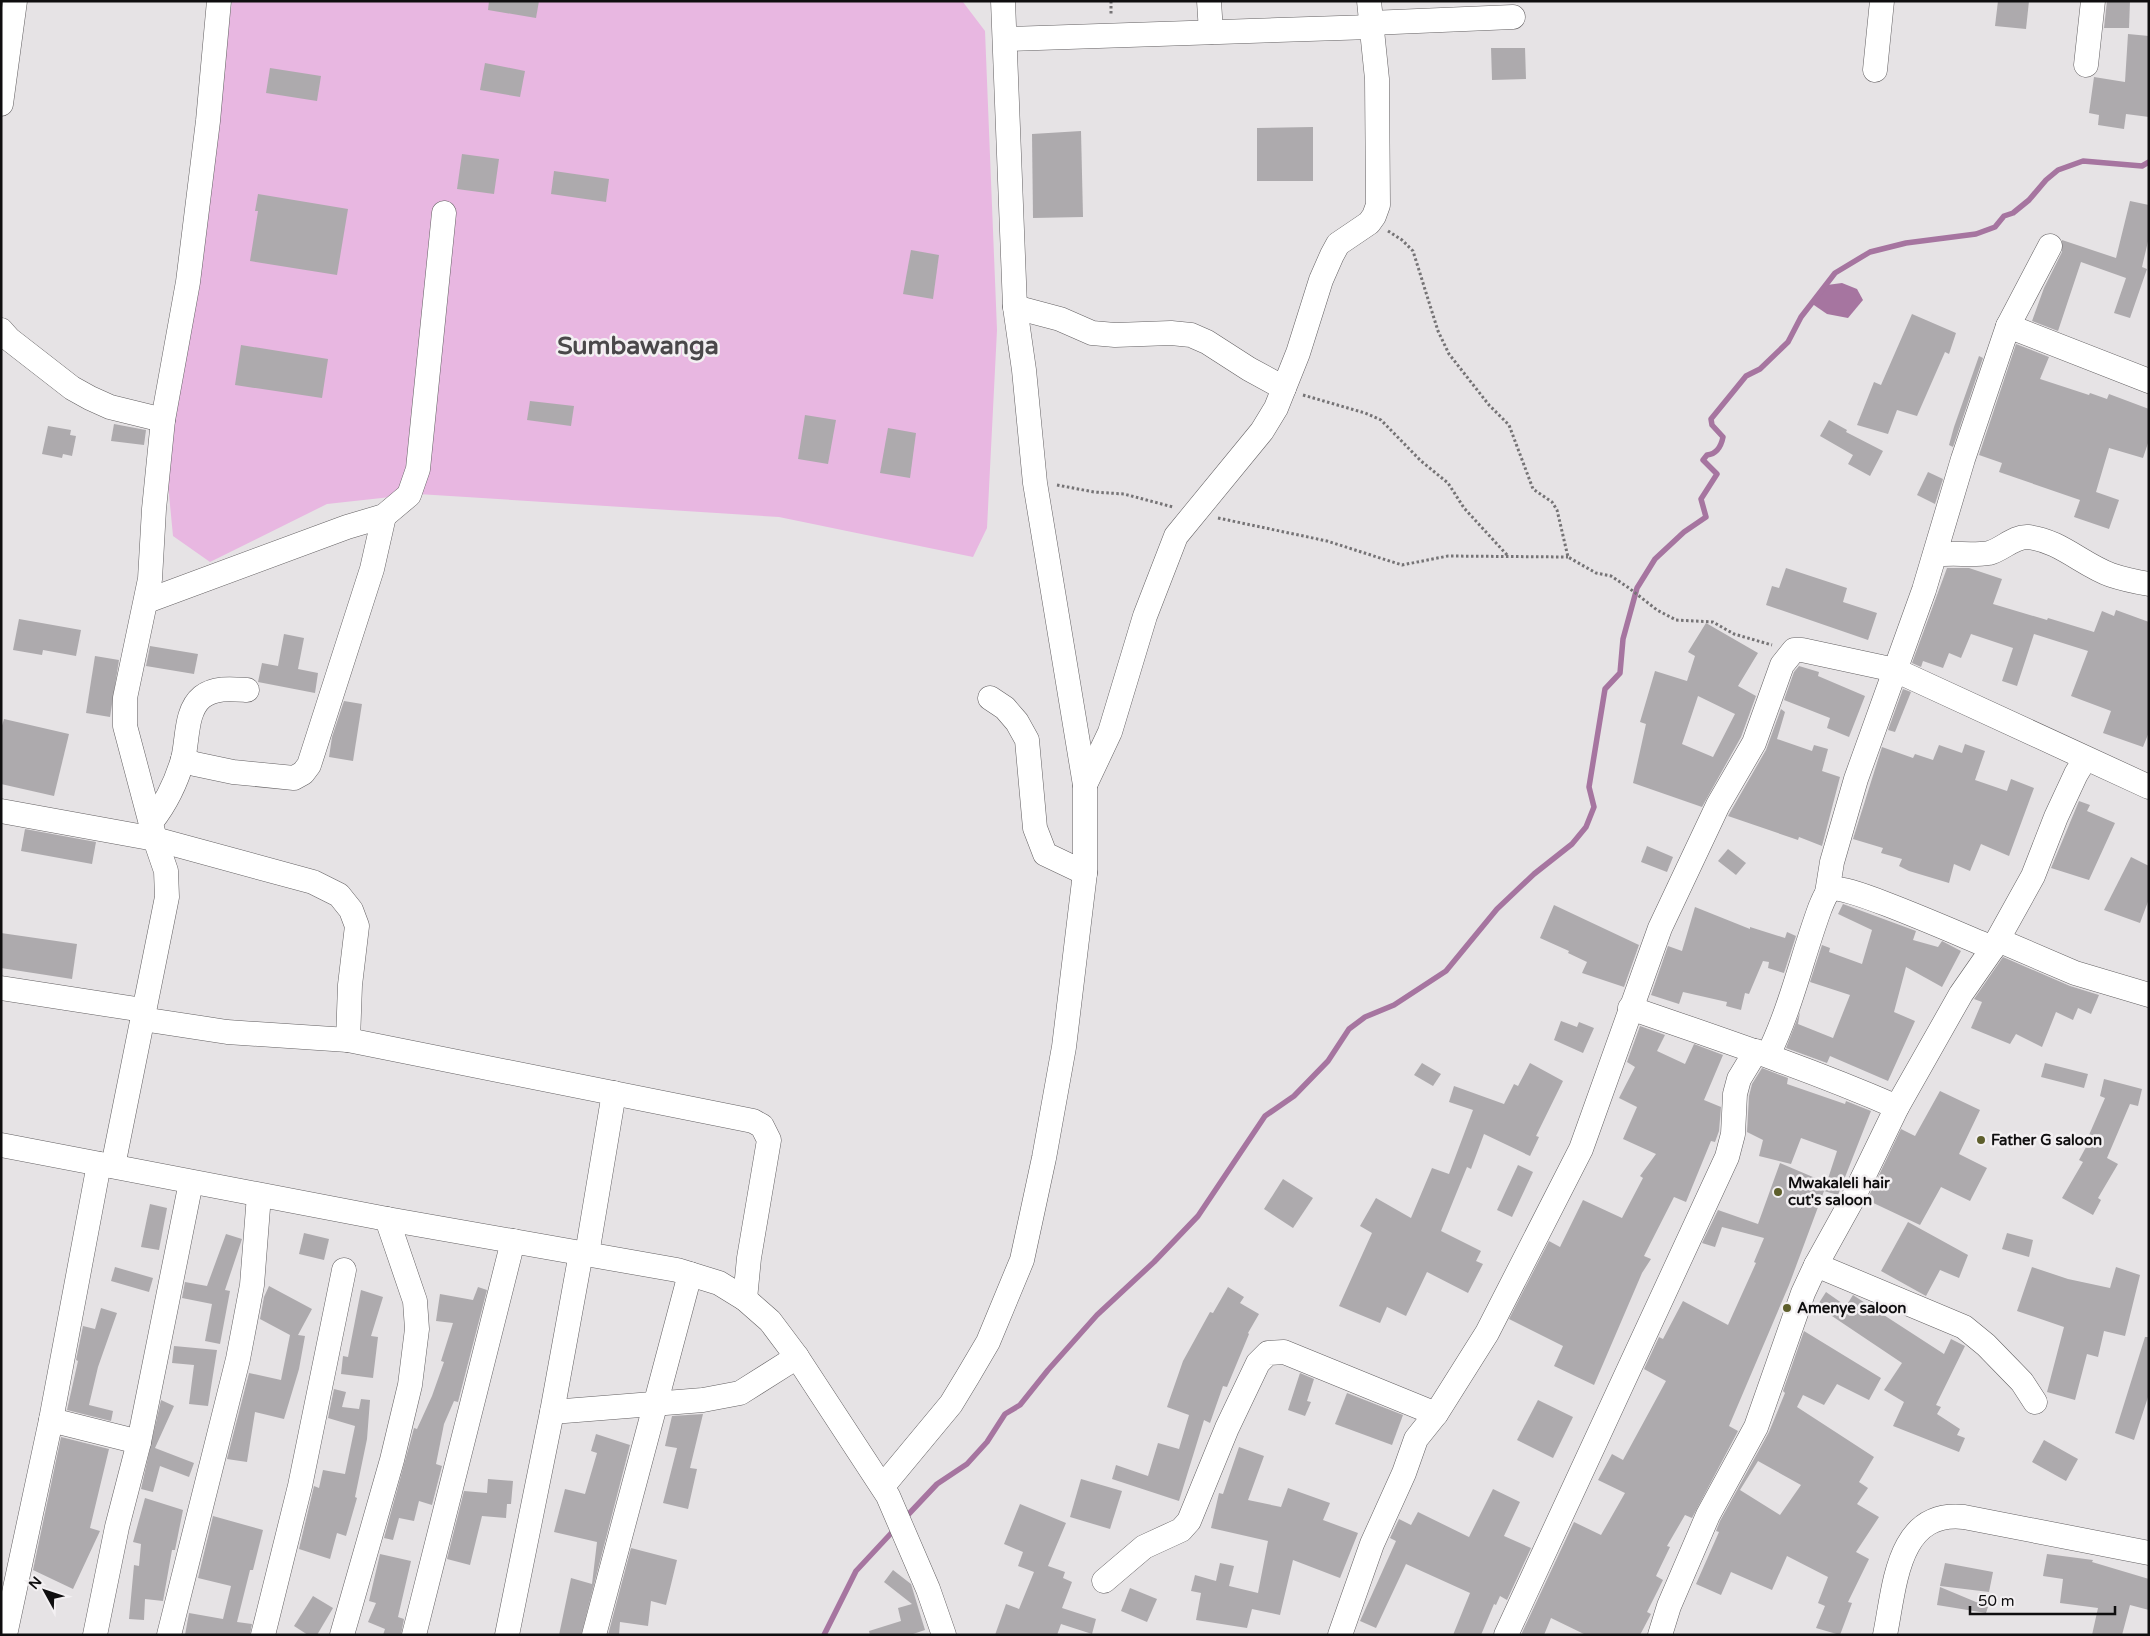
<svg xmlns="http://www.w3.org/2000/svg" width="2150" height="1636" font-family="'Varela Round',sans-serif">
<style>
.green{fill:#e8b7e1}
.water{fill:#a675a0}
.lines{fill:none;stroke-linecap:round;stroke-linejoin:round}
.stream{stroke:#a675a0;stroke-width:5.5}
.building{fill:#adaaad;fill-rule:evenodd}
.minor-casing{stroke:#636062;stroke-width:25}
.path{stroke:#757375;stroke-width:3;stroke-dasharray:2.5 2.5;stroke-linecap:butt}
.minor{stroke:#fff;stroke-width:24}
.poi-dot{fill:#5d5e2b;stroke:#f3f0f2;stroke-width:2}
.labels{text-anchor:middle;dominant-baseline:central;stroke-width:5;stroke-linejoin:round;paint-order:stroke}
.poi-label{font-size:15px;font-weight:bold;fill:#0f0e0f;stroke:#f3f0f2;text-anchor:start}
.town-label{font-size:25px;font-weight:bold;fill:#4a484a;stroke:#f3f0f2}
</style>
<rect width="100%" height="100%" fill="#e6e3e5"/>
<!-- green -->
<path class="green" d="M232,1L963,2L985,31L997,330L987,528L973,557L779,517L418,494L327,504L210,562L173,536L166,463L183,365Z"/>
<!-- water -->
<path class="water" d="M1842,283L1857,289L1863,300L1848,318L1827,314L1811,303L1827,285Z"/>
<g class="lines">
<!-- stream -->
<g class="stream">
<path d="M904,1519L937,1484L967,1464L987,1442L1005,1414L1020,1405L1048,1370L1097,1315L1154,1262L1198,1216L1265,1116L1294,1096L1328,1061L1349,1029L1365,1017L1394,1005L1446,971L1497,909L1534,874L1572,844L1586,827L1594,807L1589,787L1605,689L1620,673L1623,639L1637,588L1655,559L1684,532L1706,517L1701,499L1717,474L1703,460L1707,455C1717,454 1721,447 1723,437L1712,425L1711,419L1746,376L1760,369L1788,342L1801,317L1835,273L1870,252L1906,243L1976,234L1995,227L2004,216L2013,213L2029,200L2046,180L2058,170L2083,161L2142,166L2149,162"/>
<path d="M824,1635L856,1571L896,1528"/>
</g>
</g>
<!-- building -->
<g class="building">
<path d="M489,1H539L536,18L488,10Z"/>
<path d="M1998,1H2029L2026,29L1995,26Z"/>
<path d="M2107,1H2130L2129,28H2104Z"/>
<path d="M2128,34L2149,36V117L2126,114L2124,129L2098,125L2099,115L2089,113L2094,77L2125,82Z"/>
<path d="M1491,48H1525L1526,79L1492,80Z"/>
<path d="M485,63L525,71L520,97L480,90Z"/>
<path d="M270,68L321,76L317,101L266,93Z"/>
<path d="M1313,127V181H1257V128Z"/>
<path d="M1081,131L1083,217L1033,218L1032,134Z"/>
<path d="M462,154L499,159L494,194L457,189Z"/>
<path d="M554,171L609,179L606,202L551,194Z"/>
<path d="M258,194L348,209L337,275L250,261L258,211H255Z"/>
<path d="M2130,201L2149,205V237L2142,267L2147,269L2130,318L2114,313L2126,278L2081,262L2058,331L2032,321L2044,288L2062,252V240L2116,258Z"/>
<path d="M911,250L939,255L933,299L903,294Z"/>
<path d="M1912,314L1956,333L1949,354L1945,352L1917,416L1897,410L1888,434L1857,425L1874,382L1881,385Z"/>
<path d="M2016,344L2049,357L2040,379L2089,395L2090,393L2107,399L2109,394L2149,409V440L2143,458L2109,448L2096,492L2119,500L2109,529L2074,517L2080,500L1999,472L2002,463L1979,455Z"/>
<path d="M241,345L328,359L322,398L235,385Z"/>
<path d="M1979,356L1983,358L1953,447L1949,445L1954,427Z"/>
<path d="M530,401L574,406L571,426L527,420Z"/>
<path d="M805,415L836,420L828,464L798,459Z"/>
<path d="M1829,420L1847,430L1846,432L1883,451L1870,476L1848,464L1853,455L1820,436Z"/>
<path d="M114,424L146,430L144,445L111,441Z"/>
<path d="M48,426L71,430L70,435L76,436L72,456L63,454L62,458L42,454Z"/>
<path d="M888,428L916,433L910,478L880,473Z"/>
<path d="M1928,472L1943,479L1935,504L1917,495Z"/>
<path d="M1786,568L1847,588L1843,602L1877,613L1868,640L1766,605L1772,586L1779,588Z"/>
<path d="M1947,568H1969L2002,579L1993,604L2047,620L2048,618L2094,632L2102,611L2114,616L2116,610L2149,622V732L2143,747L2103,733L2111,711L2071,696L2088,651L2034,634L2017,686L2002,681L2013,648L1971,634L1961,658L1949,653L1943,668L1923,661L1921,667L1912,663Z"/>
<path d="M19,619L81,630L76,656L43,650L42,655L13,650Z"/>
<path d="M1706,623L1758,653L1738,686L1756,696L1741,737L1702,807L1633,783L1646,724L1640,722L1655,671L1687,681L1695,656L1688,652ZM1698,696L1735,714L1713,757L1682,744Z"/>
<path d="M284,634L304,638L298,669L318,673L315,693L258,682L262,663L278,666Z"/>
<path d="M150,646L198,654L194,674L146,666Z"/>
<path d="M95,656L119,660L110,717L86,713Z"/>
<path d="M1799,666L1819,672L1818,676L1865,696L1849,737L1827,728L1830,718L1784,700L1794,672Z"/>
<path d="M1903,689L1911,692L1895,732L1888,730Z"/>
<path d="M344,701L362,704L353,761L329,757L332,737Z"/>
<path d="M1781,709L1785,712L1777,739L1812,751L1814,745L1828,749L1822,771L1840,777L1822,846L1799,837L1798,840L1728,816L1766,750Z"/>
<path d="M4,719L69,734L54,796L1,784V729Z"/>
<path d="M1965,744L1985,751L1975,780L2007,791L2011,779L2034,788L2009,856L1981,844L1970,871L1954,864L1949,883L1909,871L1899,866L1902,859L1881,853L1883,848L1853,839L1882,747L1913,758L1915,754L1933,760L1939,745L1962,753Z"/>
<path d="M2079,801L2090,805L2087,811L2115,823L2089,880L2051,868Z"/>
<path d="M25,829L96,842L92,864L21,851Z"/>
<path d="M1647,846L1673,857L1667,872L1641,862Z"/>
<path d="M1728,849L1746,863L1736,875L1718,861Z"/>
<path d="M2131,857L2149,866V899L2140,923L2104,910Z"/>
<path d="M1843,904L1916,931L1913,940L1938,947L1942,941L1961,951L1942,987L1906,967L1894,1012L1915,1021L1888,1081L1830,1056L1827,1063L1786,1048L1800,1012L1798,1024L1833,1038L1850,995L1810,982L1822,945L1830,948L1829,952L1862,964L1872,930L1838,914Z"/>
<path d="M1554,905L1639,945L1624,987L1582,973L1587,962L1568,953L1569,951L1540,938Z"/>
<path d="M1695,907L1750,929V927L1785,938L1787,932L1796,936L1784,973L1768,968L1769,962L1763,961L1749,994L1745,993L1741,1010L1726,1006L1727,1002L1683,992L1679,1004L1651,995L1668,946L1682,951Z"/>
<path d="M1,933L77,944L72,979L1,968Z"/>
<path d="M2003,957L2070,986L2099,995L2091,1014L2078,1008L2073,1020L2056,1012L2042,1047L2016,1034L2010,1044L1971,1028L1982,1002L1974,999Z"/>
<path d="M1561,1021L1577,1027L1579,1022L1594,1028L1583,1053L1554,1040Z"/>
<path d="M1640,1026L1665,1035L1657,1051L1685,1064L1694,1044L1723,1055L1704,1100L1721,1107L1719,1131L1715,1142L1711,1141L1686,1202L1674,1197L1644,1256L1651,1259L1642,1273L1594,1385L1554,1366L1563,1346L1509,1319L1549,1241L1560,1247L1583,1200L1622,1218L1643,1178L1640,1176L1656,1154L1623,1139L1637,1107L1619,1098L1635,1067L1627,1062Z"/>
<path d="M1422,1063L1441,1074L1433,1086L1414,1075Z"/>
<path d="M1530,1063L1563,1081L1536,1136L1539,1137L1530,1156L1484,1134L1471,1169L1467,1167L1441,1231L1481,1251L1476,1261L1483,1264L1468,1293L1427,1272L1406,1316L1387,1307L1380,1323L1339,1306L1372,1233L1360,1226L1376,1198L1411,1218L1432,1168L1449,1174L1473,1110L1449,1102L1454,1086L1504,1104L1514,1084L1518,1086Z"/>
<path d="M2045,1063L2088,1074L2084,1088L2041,1077Z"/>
<path d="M1762,1068L1788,1078L1787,1084L1845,1104L1846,1101L1871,1111L1838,1195L1824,1191L1837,1151L1801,1138L1791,1164L1759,1156L1763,1140L1747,1132L1749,1096L1752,1084Z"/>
<path d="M2104,1079L2142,1089L2138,1106L2130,1104L2107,1158L2118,1164L2098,1198L2101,1200L2093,1215L2062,1198L2083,1162L2079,1160L2092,1136L2089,1135L2105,1098L2100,1096Z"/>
<path d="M1940,1091L1980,1110L1959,1154L1987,1168L1970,1201L1941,1187L1920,1225L1867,1200L1901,1129L1915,1136Z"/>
<path d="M1780,1163L1827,1183L1789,1285L1729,1426L1738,1431L1692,1518L1685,1515L1667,1546L1670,1547L1656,1576L1663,1580L1647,1612L1651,1614L1640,1635H1586L1551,1618L1544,1635H1521L1574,1522L1601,1535L1625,1493L1598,1480L1612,1454L1623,1460L1666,1381L1644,1369L1659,1337L1663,1339L1683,1301L1728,1325L1756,1263L1754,1262L1764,1238L1722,1227L1715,1247L1702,1243L1718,1210L1758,1224Z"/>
<path d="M1518,1165L1533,1172L1512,1217L1497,1210Z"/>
<path d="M1283,1179L1313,1198L1293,1228L1264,1209Z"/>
<path d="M150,1204L167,1208L159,1250L141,1247Z"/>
<path d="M1908,1222L1968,1255L1959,1278L1940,1270L1926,1296L1881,1271Z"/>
<path d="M304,1233L329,1239L324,1260L299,1254Z"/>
<path d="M2007,1233L2033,1240L2029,1257L2002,1249Z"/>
<path d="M226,1234L242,1239L225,1290L230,1291L220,1344L205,1341L212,1304L182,1298L185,1282L207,1286Z"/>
<path d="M115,1267L153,1278L149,1292L111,1281Z"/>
<path d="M2032,1267L2068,1279L2110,1288L2116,1267L2140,1275L2125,1336L2104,1331L2098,1357L2087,1354L2075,1400L2047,1392L2064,1327L2017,1311Z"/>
<path d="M269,1286L312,1309L298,1335L305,1336L299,1369L284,1419L255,1412L247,1462L227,1459L249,1373L281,1380L290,1335L260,1319L264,1297Z"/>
<path d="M478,1287L487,1290L458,1402L454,1401L444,1424L436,1464L442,1466L432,1505L419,1501L414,1521L399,1518L393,1540L384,1538L414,1428L417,1429L432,1396L444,1362L441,1361L453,1323L436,1321L440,1294L473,1300Z"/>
<path d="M1228,1287L1244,1297L1240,1303L1259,1314L1248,1333L1249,1334L1227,1387L1223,1386L1210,1423L1204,1420L1179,1501L1112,1479L1116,1465L1148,1476L1158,1443L1179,1449L1189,1415L1167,1407L1183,1361L1210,1312L1213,1313Z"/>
<path d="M361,1290L383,1297L371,1336L378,1337L373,1378L341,1374L343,1356L348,1357Z"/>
<path d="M1826,1292L1846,1306L1853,1295L1856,1297L1944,1354L1951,1339L1965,1346L1936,1405L1941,1407L1937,1414L1960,1429L1957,1435L1965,1438L1959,1452L1893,1426L1904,1402L1884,1390L1902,1363L1817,1306Z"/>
<path d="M101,1308L117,1313L98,1367L89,1405L113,1411L111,1421L67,1410L78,1361L76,1360L83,1326L95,1329Z"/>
<path d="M1804,1331L1881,1378L1869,1400L1837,1384L1824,1405L1803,1395L1797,1407L1874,1457L1859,1482L1868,1488L1857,1504L1879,1517L1856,1552L1869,1559L1848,1602L1852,1603L1840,1635L1816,1628L1825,1606L1818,1603L1828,1577L1787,1556L1772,1590L1731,1572L1721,1595L1696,1584L1719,1532L1716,1531L1720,1521L1769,1432L1785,1393L1783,1391ZM1758,1461L1801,1485L1780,1515L1740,1490Z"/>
<path d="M2145,1337H2149V1394L2134,1440L2115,1433Z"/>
<path d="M174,1346L217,1350L208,1406L189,1404L194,1365L172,1363Z"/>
<path d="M1300,1373L1314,1379L1307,1401L1311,1402L1305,1416L1288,1410Z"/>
<path d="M334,1389L346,1392L342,1407L359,1409L361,1399L370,1400L367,1439L355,1497L357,1498L346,1536L337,1533L330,1559L299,1549L314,1486L319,1488L323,1470L345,1474L355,1426L328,1418Z"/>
<path d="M1347,1393L1403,1415L1392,1445L1335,1424Z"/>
<path d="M161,1400L174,1406L155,1448L194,1463L189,1477L160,1466L153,1492L141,1489Z"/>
<path d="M1538,1400L1573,1417L1553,1458L1517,1440Z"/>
<path d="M703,1414L690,1468L697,1469L688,1509L663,1503L677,1448L665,1446L672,1416Z"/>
<path d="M596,1434L630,1445L581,1635H559L571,1578L592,1584L597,1542L554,1532L565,1489L585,1494L597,1453L591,1451Z"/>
<path d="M61,1437L109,1449L90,1528L100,1531L73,1589L33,1570Z"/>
<path d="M2044,1440L2078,1459L2066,1481L2032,1462Z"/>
<path d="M1239,1447L1264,1456L1248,1500L1281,1507L1288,1488L1330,1503L1323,1520L1358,1533L1340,1578L1293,1560L1280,1615L1252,1609L1247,1628L1196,1620L1201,1593L1191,1591L1195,1575L1216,1581L1220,1563L1234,1566L1229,1586L1258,1593L1268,1541L1211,1528L1219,1493L1223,1494Z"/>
<path d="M488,1479L513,1481L511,1504H507L506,1518L482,1516L470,1565L447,1559L464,1491L487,1493Z"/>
<path d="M1081,1479L1122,1491L1110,1529L1070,1517Z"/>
<path d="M1493,1489L1520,1502L1504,1536L1531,1548L1507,1600L1500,1596L1496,1605L1494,1604L1481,1635H1453L1470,1593L1406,1564L1376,1628L1360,1621L1396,1541L1390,1538L1399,1519L1411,1525L1418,1512L1469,1537Z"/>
<path d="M145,1498L183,1510L175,1550H172L163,1601L145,1599L144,1620L129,1619L134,1565L139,1566L141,1544L133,1542Z"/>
<path d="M1020,1504L1066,1523L1048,1566L1065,1572L1063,1578L1072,1582L1062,1608L1096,1619L1092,1634L1061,1624L1057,1635H995L1006,1604L1019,1609L1034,1572L1018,1566L1023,1552L1004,1544Z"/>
<path d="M213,1516L263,1530L253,1570H250L237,1622L252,1624L250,1635H185L189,1613L223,1619L231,1586L198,1578Z"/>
<path d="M631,1548L677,1560L666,1605L651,1601L648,1626L620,1622L619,1635H608Z"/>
<path d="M380,1554L411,1561L398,1617L404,1619L401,1635H383L385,1629L368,1622L376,1603L369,1601Z"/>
<path d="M2047,1554L2093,1560L2092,1562L2149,1579V1610L2130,1605L2122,1635H2092L2098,1608L2060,1603L2063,1579L2043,1576Z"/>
<path d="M1945,1563L1993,1572L1989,1592L1940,1586Z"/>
<path d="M893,1570L911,1584L925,1630L910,1635H870L869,1631L901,1621L898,1608L912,1604L884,1582Z"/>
<path d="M1940,1587L1988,1607L1986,1613L1937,1605Z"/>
<path d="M1130,1588L1157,1599L1147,1622L1121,1611Z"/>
<path d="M313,1596L333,1608L317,1635H308L294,1626Z"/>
</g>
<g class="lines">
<defs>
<g id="minor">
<path d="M1209,1L1211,32"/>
<path d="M1370,23L1513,17"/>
<path d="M1005,39L1371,27"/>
<path d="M2086,65L2093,1"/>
<path d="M1875,70L1882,1"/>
<path d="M1,104L15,1"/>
<path d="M1015,307L1060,319L1092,333L1115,335L1171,333L1191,335L1207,342L1249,369L1284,388"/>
<path d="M2008,326L2149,381"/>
<path d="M1,330L9,339L72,388L90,398L110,407L163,420"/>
<path d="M1935,555C1953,552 1971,556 1989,553C2002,550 2014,536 2028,537C2059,540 2083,565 2111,575C2123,579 2137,582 2149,584"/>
<path d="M147,601L347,527L384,516L409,495L418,469L444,213"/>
<path d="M990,698L1005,708L1017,722L1027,740L1035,828L1045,854L1085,873"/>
<path d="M183,759L195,764L233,772L294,778L303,773L309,765L372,569L384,516"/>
<path d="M1085,785L1110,732L1145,616L1176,536L1262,431L1276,408L1298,353L1321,280L1332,255L1338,244L1369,223L1374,216L1378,205L1377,79L1369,1"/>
<path d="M1,811L155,839L313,882L339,895L351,910L357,926L350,985L348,1040"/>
<path d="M152,821C167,802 176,783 183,759C188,740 185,711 202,697C215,687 232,689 247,690"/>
<path d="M1827,893L1832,862L1856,779L1924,590L1963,459L2008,326L2050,246"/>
<path d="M1998,940L2075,973L2149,995"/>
<path d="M1,988L143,1010"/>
<path d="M1630,1008C1720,1039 1810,1069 1897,1107"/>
<path d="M142,1019L227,1032L348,1040L753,1121L762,1126L769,1140L749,1258L745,1299"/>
<path d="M1768,1055C1791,1008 1802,957 1820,908C1823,901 1826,892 1832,889C1845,883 1972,940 1993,948"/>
<path d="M1,1145L387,1219L677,1270L719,1283L745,1299L770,1321L797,1357L888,1496L928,1589L944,1635"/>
<path d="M113,1166L167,897L166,871L155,839L125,726V698L150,579L154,509L163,420L188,282L208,121L219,1"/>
<path d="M587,1254L614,1093"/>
<path d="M1816,1265L1964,1327L1986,1345L2022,1382L2035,1402"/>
<path d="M552,1412L703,1400L740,1393L797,1357"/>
<path d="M51,1420L139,1442"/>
<path d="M883,1486L951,1404L968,1376L988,1342L1022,1260L1044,1158L1064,1047L1085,873V785L1035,483L1024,370L1015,307L1003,1"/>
<path d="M1104,1581L1144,1547L1181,1530L1189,1521L1227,1428L1258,1363L1268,1353L1284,1352L1436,1414"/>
<path d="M5,1635L51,1420L99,1164"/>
<path d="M95,1635L117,1527L139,1442L191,1182"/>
<path d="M169,1635L238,1359L252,1285L259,1195"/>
<path d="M263,1635L300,1486L344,1270"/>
<path d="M342,1635L392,1460L410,1385L417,1329L415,1301L387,1219"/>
<path d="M414,1635L513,1241"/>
<path d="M507,1635L552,1412L581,1253"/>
<path d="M594,1635L690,1274"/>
<path d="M1340,1635L1372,1544L1404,1473L1416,1439L1436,1414L1487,1333L1581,1149L1660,928L1718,805L1754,743L1782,665L1794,650H1802L1895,670L2149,787"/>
<path d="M1506,1635L1727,1157L1733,1134L1735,1094L1739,1079L1756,1051"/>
<path d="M1660,1635L1669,1606L1708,1515L1756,1427L1803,1293L1816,1265L1852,1200L1897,1107L1961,994L1993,948L2033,876L2056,817L2076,774L2085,759"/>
<path d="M1885,1635C1895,1586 1897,1510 1964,1517L2149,1553"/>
</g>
</defs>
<!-- minor casing -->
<use href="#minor" class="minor-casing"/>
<!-- path -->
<g class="path">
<path d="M1111,1V15"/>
<path d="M1388,231L1402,240L1413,251L1438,331L1449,354L1489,405L1509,425L1533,489L1552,502L1557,510L1568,557L1596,573L1611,576L1629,588L1657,610L1676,620L1713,622L1734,634L1772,645"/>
<path d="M1303,395L1365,413L1381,420L1421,461L1448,483L1464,508L1508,556"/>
<path d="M1057,485L1094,492L1124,494L1173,507"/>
<path d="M1218,518L1327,541L1402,565L1448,556L1568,557"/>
</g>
<!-- minor -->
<use href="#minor" class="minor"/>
</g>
<!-- markers -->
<g class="poi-dot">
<circle cx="1981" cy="1140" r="5"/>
<circle cx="1778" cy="1192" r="5"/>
<circle cx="1787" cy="1308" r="5"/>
</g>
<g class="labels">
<!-- poi labels -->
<g class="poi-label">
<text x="1991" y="1140">Father G saloon</text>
<text x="1788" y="1183">Mwakaleli hair<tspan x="1788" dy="17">cut's saloon</tspan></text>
<text x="1797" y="1308">Amenye saloon</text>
</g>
<!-- town labels -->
<g class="town-label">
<text x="638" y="346">Sumbawanga</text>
</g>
</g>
<!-- border -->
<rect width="2150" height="1636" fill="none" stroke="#0f0e0f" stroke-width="5"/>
<!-- north arrow -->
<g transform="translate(45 1591) rotate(310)" stroke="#f3f0f2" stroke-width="4" paint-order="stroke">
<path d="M0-4L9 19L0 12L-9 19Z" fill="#0f0e0f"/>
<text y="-8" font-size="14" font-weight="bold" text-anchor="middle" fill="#0f0e0f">N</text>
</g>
<!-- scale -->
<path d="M1970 1606v8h145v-8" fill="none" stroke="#0f0e0f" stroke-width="2.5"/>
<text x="1978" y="1606" font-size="15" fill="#0f0e0f" stroke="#f3f0f2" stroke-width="4" paint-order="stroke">50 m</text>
</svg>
